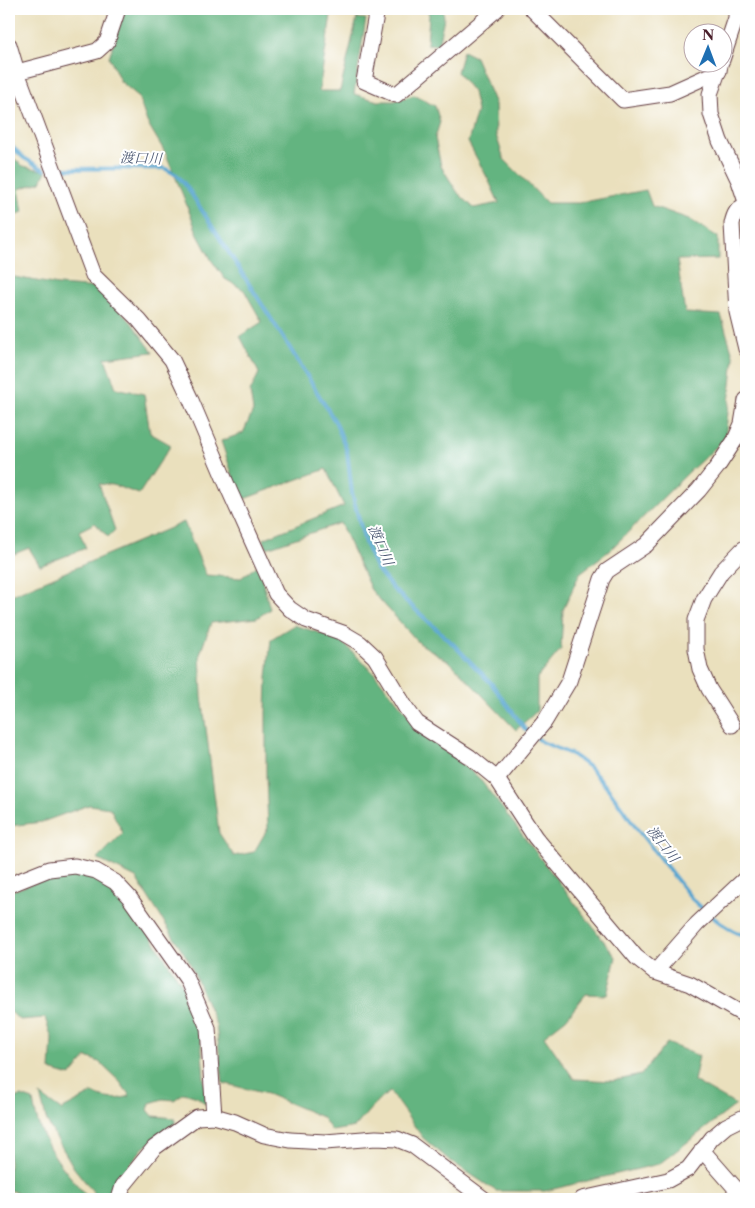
<svg xmlns="http://www.w3.org/2000/svg" width="755" height="1208" font-family="'Libre Caslon Text','Noto Serif JP',serif">
<style>
.forest{fill:#64b480;stroke:#576a56}
.lines{fill:none;stroke-linecap:round;stroke-linejoin:round}
.stream{stroke:#55a4cf;stroke-width:4}
.minor-casing{stroke:#623c41;stroke-width:17}
.minor{stroke:#fff;stroke-width:15}
.labels{text-anchor:middle;dominant-baseline:central;stroke-width:4;stroke-linejoin:round;paint-order:stroke}
.water-label{font-size:14px;font-style:italic;fill:#4f5b75;stroke:#fff}
</style>
<rect width="100%" height="100%" fill="#fff"/>
<filter id="ink" filterUnits="userSpaceOnUse"><feTurbulence type="fractalNoise" baseFrequency=".02" numOctaves="2"/><feDisplacementMap in="SourceGraphic" scale="10" xChannelSelector="R" yChannelSelector="G"/><feConvolveMatrix kernelMatrix="1 2 1 2 8 2 1 2 1" color-interpolation-filters="sRGB"/></filter>
<filter id="wash" filterUnits="userSpaceOnUse"><feTurbulence type="fractalNoise" baseFrequency=".0096" numOctaves="4" result="noise"/><feDisplacementMap in="SourceGraphic" scale="20" xChannelSelector="R" yChannelSelector="G"/><feGaussianBlur stdDeviation="1.12" result="paint"/><feColorMatrix in="noise" values="0 0 0 0 0 0 0 0 0 0 0 0 0 0 0 0 0 1.4 0 .05"/><feComposite in="paint" operator="in"/></filter>
<g filter="url(#wash)">
<rect width="100%" height="100%" fill="#eae0bd"/>
<!-- forest -->
<g class="forest">
<path d="M125,9H332L319,91H340L357,18L366,19L354,94L378,101H394L414,95L435,106L440,122L435,138L441,166L458,193L474,208L499,203L488,179L468,142L477,111L473,92L457,72L463,51L475,57L495,104L496,135L504,159L547,203H579L646,190L652,206L689,219L718,237V259L677,260L685,313L721,315L734,358L725,439L691,470L609,551L580,573L563,610L561,649L537,678V711L516,730L450,662L419,643L371,590L340,523L267,548L263,539L344,506L326,469L241,500L221,441L243,433L253,411L250,392L259,373L240,336L262,322L244,290L225,279L212,261L198,235L184,198L166,154L147,122L138,96L120,81L109,57Z"/>
<path d="M427,9H443L444,18L438,45L427,44L429,15Z"/>
<path d="M9,154L23,166L46,171L41,182L19,189L23,212L15,215L9,204Z"/>
<path d="M9,276L58,285L99,288L131,322L153,352L105,358L116,388L144,394L150,433L171,445L139,494L113,485L99,484L115,530L108,537L95,523L79,531L86,548L40,566L29,548L9,556Z"/>
<path d="M184,522L206,575L241,578L258,565L270,609L257,618L211,623L200,654L202,696L219,833L234,856L254,852L268,828L266,776V713L267,677L271,639L294,625L339,639L373,672L416,724L479,778L616,957L607,995L586,994L566,1019L544,1036L574,1079L613,1081L641,1075L667,1043L699,1056L694,1081L736,1105L659,1164L545,1191H496L449,1160L423,1138L390,1092L378,1100L355,1127L332,1131L322,1117L267,1094L223,1083L216,1025L189,961L136,878L97,859L123,833L110,808L89,805L42,822L9,826V596Z"/>
<path d="M83,873L100,880L117,893L136,913L188,994L199,1014L206,1104L197,1097L184,1093L174,1100L163,1099L150,1103L148,1110L153,1116L175,1118V1124L143,1148L127,1168L113,1199H99L74,1168L47,1122L40,1095L61,1110L93,1093C105,1100 117,1100 130,1096L120,1082L99,1062L87,1057L70,1076L50,1070L52,1038L45,1018L19,1020L9,1010V892L60,874Z"/>
<path d="M21,1096L33,1100C39,1143 62,1167 89,1199H27L25,1195L9,1190V1102L10,1100Z"/>
</g>
<g class="lines">
<!-- stream -->
<g class="stream">
<path d="M9,144L24,158L45,170"/>
<path d="M58,169L164,168L177,175L187,187L288,345L336,423L347,451L352,493L365,543L376,568L393,589L452,643L491,683L525,729L531,734"/>
<path d="M537,738L542,742L573,755L589,767L610,791L637,829L692,899L705,911"/>
<path d="M710,915C722,925 732,932 746,936"/>
</g>
</g>
</g>
<g filter="url(#ink)">
<g class="lines">
<defs>
<g id="minor">
<path d="M377,9L364,81L396,95L497,9"/>
<path d="M532,9L623,100L670,93L719,71"/>
<path d="M9,45L17,72L93,275L139,320L172,360L190,398L230,492L276,594L290,609L306,620L343,633L360,643L375,657L406,708L417,723L470,757L497,779L535,837L636,957L655,972L690,984L746,1016"/>
<path d="M722,60L736,18V9"/>
<path d="M720,66L710,94L711,114L720,141L739,181L746,202"/>
<path d="M17,72L97,51L107,42L118,9"/>
<path d="M746,205C737,208 734,214 732,224L737,312L746,349"/>
<path d="M732,725L709,689L700,669L696,649V620L704,599L721,572L742,550L746,547"/>
<path d="M497,779L545,721L569,681L602,579L607,571L646,545L699,490L718,466L735,440L742,424L746,400"/>
<path d="M9,885L49,869L75,866L96,871L115,882L129,897L187,979L208,1028L214,1116"/>
<path d="M655,972L697,924L746,878"/>
<path d="M702,1150L744,1198"/>
<path d="M119,1199L123,1186L154,1148L197,1117L214,1116L235,1122L264,1135L290,1140L325,1142L376,1138L397,1139L412,1145L484,1199"/>
<path d="M582,1199L668,1180L688,1169L712,1138L726,1126L746,1116"/>
</g>
</defs>
<!-- minor casing -->
<use href="#minor" class="minor-casing"/>
<!-- minor -->
<use href="#minor" class="minor"/>
</g>
</g>
<g class="labels">
<!-- water labels -->
<g class="water-label">
<text transform="translate(141 158) rotate(2)">渡口川</text>
<text transform="translate(381 545) rotate(67)">渡口川</text>
<text transform="translate(663 844) rotate(52)">渡口川</text>
</g>
</g>
<!-- margin -->
<rect width="755" height="1208" fill="none" stroke="#fff" stroke-width="30"/>
<!-- north arrow -->
<g transform="translate(708 48) rotate(1)"><circle r="24" fill="#ffffff" stroke="#b7a5aa"/>
<path d="M0-4L9 19L0 12L-9 19Z" fill="#1f6fb2"/>
<text y="-8" font-size="14" font-weight="bold" text-anchor="middle" fill="#4a1f2b">N</text>
</g>
</svg>
